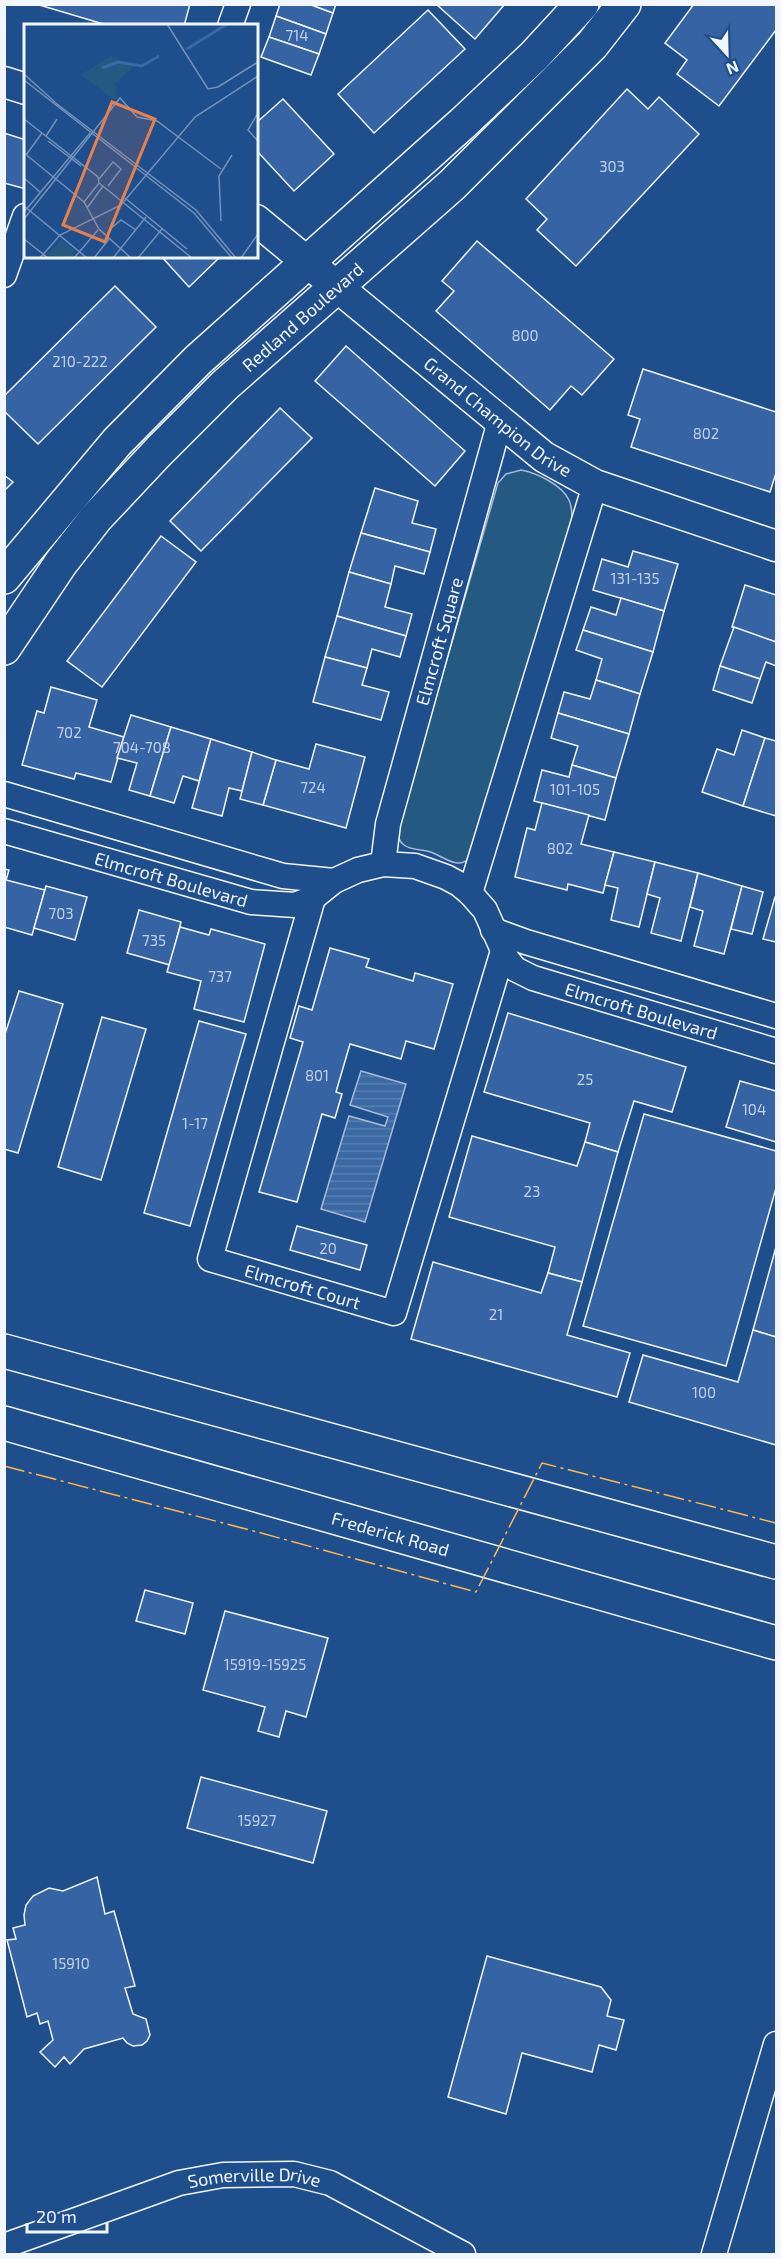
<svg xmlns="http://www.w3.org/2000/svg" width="781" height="2259" font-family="'Exo 2',sans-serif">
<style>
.grass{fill:#245a82;stroke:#a8bbd7;stroke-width:1.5}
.water{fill:url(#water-rules);stroke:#a8bbd7;stroke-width:1.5}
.building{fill:#3563a3;stroke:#f2f6ff;stroke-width:1.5}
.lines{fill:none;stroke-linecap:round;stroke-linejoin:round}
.minor-casing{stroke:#f2f6ff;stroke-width:27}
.tertiary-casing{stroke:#f2f6ff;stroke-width:33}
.secondary-casing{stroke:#f2f6ff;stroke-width:36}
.primary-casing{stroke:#f2f6ff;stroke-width:36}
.minor{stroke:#1f4e8c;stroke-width:24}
.tertiary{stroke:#1f4e8c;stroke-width:30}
.secondary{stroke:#1f4e8c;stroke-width:33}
.primary{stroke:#1f4e8c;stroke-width:33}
.power{stroke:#ffb74d;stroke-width:1.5;stroke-dasharray:21 4.5 3 4.5;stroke-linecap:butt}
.labels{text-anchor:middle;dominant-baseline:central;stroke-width:4.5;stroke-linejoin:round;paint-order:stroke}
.number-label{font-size:15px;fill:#c3d1e8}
.street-label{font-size:18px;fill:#f2f6ff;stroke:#1f4e8c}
.inset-river{fill:none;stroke:#3b69a3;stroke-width:3}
.inset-road{fill:none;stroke:#7391ba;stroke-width:1.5}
.view{fill:#ea8049;fill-opacity:0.15;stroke:#ea8049;stroke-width:3}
.inset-edge{fill:none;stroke:#f2f6ff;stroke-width:3}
</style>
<defs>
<pattern id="water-rules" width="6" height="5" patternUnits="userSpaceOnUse" patternTransform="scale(1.5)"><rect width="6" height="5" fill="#3b69a3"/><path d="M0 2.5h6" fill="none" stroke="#587fb1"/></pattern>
</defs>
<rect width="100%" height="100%" fill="#1f4e8c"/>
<!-- grass -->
<path class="grass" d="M521,470C537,473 562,485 569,500C572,506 572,512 572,519L474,854C458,874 444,855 427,851C419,849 410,850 404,845C398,841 398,835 398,828L498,483L506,474Z"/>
<!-- water -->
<path class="water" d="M361,1071L406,1084L365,1222L321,1209L349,1116L385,1126L388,1117L350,1105Z"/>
<!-- building -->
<g class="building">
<path d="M36,4H190L184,26H110Z"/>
<path d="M280,4H309L333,13L326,34L276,16Z"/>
<path d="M309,4H336L333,13Z"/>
<path d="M436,4H505L475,39Z"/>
<path d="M694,4H776V30L719,106L677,74L687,60L665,43Z"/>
<path d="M428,10L465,49L374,133L338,94Z"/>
<path d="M276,16L326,34L319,54L269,37Z"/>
<path d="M269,37L319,54L311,75L261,57Z"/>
<path d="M627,89L648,109L659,97L699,134L576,266L537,230L547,219L526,199Z"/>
<path d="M283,99L334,154L294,191L256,150V123Z"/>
<path d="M4,133L26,140V189L4,183Z"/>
<path d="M477,241L614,359L582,395L571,386L550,410L436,311L454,291L442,281Z"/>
<path d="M161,256H221L189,287Z"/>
<path d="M115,286L156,327L38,444L4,411V396Z"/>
<path d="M346,346L465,451L435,486L315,381Z"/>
<path d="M643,369L776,412V473L770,492L631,447L640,419L628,415Z"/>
<path d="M280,408L312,438L201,551L170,521Z"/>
<path d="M4,475L13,482L4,491Z"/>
<path d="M375,488L418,501L412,523L436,529L430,552L361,533Z"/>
<path d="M361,533L430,552L424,574L395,566L391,584L349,572Z"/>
<path d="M161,536L196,562L102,687L67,661Z"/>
<path d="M633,551L678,564L664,611L593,590L602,559L628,567Z"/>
<path d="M349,572L391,584L385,607L412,614L406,636L337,616Z"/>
<path d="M745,585L776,595V642L732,627Z"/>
<path d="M621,598L664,611L653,652L583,630L591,607L616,615Z"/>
<path d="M337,616L406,636L400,657L372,649L367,668L325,657Z"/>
<path d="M734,627L776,642V666L766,662L760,679L720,666Z"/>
<path d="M583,630L653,652L640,694L596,680L602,659L576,650Z"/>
<path d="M325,657L367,668L362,685L389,692L381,720L313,702Z"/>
<path d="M720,666L760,679L752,703L713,690Z"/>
<path d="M596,680L640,694L629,734L558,713L564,692L590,699Z"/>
<path d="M51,687L97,700L89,727L124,737L111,782L76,773L74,779L22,765L37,711L44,713Z"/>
<path d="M558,713L629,734L616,778L572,765L578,746L551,738Z"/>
<path d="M131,715L171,727L150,796L129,790L137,763L117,758Z"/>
<path d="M171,727L211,739L199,781L183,776L174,803L150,796Z"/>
<path d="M742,730L765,738L743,806L702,792L717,749L734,755Z"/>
<path d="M765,738L776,741V816L743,806Z"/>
<path d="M211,739L252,752L242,791L229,788L222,816L192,808Z"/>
<path d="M316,744L365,757L346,828L263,805L276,760L309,769Z"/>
<path d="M252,752L276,760L263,805L240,799Z"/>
<path d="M572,765L616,778L605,820L534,801L542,770L569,777Z"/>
<path d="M542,803L589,815L581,844L614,852L603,893L568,884L567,890L515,877L527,828L535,830Z"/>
<path d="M614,852L655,862L639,927L611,920L618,888L605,885Z"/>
<path d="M655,862L698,873L681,941L651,933L660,898L647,894Z"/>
<path d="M4,869L9,870L6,880L45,890L32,935L4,927Z"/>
<path d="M698,873L742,886L724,954L694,946L703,911L690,907Z"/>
<path d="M46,886L87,897L75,940L34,928Z"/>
<path d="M742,886L763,892L752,934L731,929Z"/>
<path d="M775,897H776V942L763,939Z"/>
<path d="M139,910L181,922L170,965L127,953Z"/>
<path d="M180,927L209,935L211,929L265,944L244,1022L194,1009L201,981L167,972Z"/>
<path d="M330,948L369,959L366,967L413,981L415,973L453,984L434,1049L406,1041L401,1059L350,1044L336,1092L342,1094L335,1118L322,1114L297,1202L259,1192L303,1042L290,1038L299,1006L312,1010Z"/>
<path d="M19,991L63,1004L18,1153L4,1149V1037Z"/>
<path d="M508,1013L686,1067L672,1112L634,1101L618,1152L585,1142L590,1123L484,1092Z"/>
<path d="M102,1017L146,1029L101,1180L58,1167Z"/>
<path d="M199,1021L246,1034L190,1226L144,1213Z"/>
<path d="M740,1081L776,1091V1142L726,1127Z"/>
<path d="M644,1114L776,1151V1188L726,1366L583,1326Z"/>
<path d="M472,1136L577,1166L585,1142L618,1152L582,1282L548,1273L555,1247L449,1217Z"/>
<path d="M297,1226L367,1245L360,1270L290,1250Z"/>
<path d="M776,1247V1337L753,1330Z"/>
<path d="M433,1262L541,1293L548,1273L582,1282L567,1335L630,1353L617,1397L411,1339Z"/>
<path d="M753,1330L776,1337V1445L629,1402L643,1355L738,1382Z"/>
<path d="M145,1590L193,1603L185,1634L136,1621Z"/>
<path d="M225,1611L328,1638L306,1717L286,1711L279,1737L258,1731L265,1707L203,1690Z"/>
<path d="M201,1777L327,1811L313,1863L187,1828Z"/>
<path d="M97,1877L105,1914L114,1911L135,1986L125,1988L133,2014L146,2019L150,2035L147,2041L142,2045L133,2046L127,2043L123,2038L84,2049L70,2064L64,2057L55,2067L40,2052L53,2040L48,2021L40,2024L37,2013L27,2017L7,1940L16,1939L13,1928L25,1925L24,1915L26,1905L33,1896L49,1888L63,1891Z"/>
<path d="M487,1956L601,1987L611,2000L607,2016L624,2020L616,2050L599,2045L592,2072L522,2053L506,2114L448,2097Z"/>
</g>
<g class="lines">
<defs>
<g id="minor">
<path d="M230,26L238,4"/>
<path d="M4,275L25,216"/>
<path d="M4,794L283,876L334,881"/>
<path id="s1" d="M4,831L251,902L295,905L313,898L334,881L358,870L383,864L415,866L446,877L459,884L470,893L485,910L507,959L515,969L533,978L776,1051"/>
<path id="s2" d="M383,864L388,824L500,421"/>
<path d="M470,893L595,485"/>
<path id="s3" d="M313,898L210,1259L394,1313L503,951"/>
<path d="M493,930L526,942L776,1016"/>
<path id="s4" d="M4,2246L179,2183L223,2175L294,2174L330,2183L463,2254"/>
<path d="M714,2254L776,2044"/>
</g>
<g id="tertiary">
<path d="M4,82L26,89"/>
<path id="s5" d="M256,220L544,457L595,485L776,546"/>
</g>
<g id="secondary">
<path d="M4,577L117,442L198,360L463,123L534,56L582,4"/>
<path id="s6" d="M4,648L61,563L96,518L159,451L225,385L452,185L592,45L624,4"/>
</g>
<g id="primary">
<path d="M4,1351L776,1562"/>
<path id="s7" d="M4,1423C261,1498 519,1569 776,1643"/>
</g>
</defs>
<!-- minor casing -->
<use href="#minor" class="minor-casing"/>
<!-- tertiary casing -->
<use href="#tertiary" class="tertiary-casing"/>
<!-- secondary casing -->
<use href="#secondary" class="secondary-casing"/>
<!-- primary casing -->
<use href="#primary" class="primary-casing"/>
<!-- minor -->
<use href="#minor" class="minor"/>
<!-- tertiary -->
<use href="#tertiary" class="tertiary"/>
<!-- secondary -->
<use href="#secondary" class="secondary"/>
<!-- primary -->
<use href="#primary" class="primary"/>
<!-- power -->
<path class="power" d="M4,1466L250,1530L476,1592L542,1463L776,1523"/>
</g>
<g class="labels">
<!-- number labels -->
<g class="number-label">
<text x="297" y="35">714</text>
<text x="612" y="166">303</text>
<text x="525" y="335">800</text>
<text x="80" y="361">210-222</text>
<text x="706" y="433">802</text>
<text x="635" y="578">131-135</text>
<text x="69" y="732">702</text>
<text x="142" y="747">704-708</text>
<text x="313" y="787">724</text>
<text x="575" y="789">101-105</text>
<text x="560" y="848">802</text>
<text x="61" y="913">703</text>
<text x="154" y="940">735</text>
<text x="220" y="976">737</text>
<text x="317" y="1075">801</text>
<text x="585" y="1079">25</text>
<text x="754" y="1109">104</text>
<text x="195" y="1123">1-17</text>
<text x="532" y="1191">23</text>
<text x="328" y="1248">20</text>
<text x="496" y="1314">21</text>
<text x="704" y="1392">100</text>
<text x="265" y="1664">15919-15925</text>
<text x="257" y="1820">15927</text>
<text x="71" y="1963">15910</text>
</g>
<!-- street labels -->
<g class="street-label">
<text stroke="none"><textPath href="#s6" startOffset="448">Redland Boulevard</textPath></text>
<text stroke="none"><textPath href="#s5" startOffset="312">Grand Champion Drive</textPath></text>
<text stroke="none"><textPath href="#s2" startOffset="230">Elmcroft Square</textPath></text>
<text stroke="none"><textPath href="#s1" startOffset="174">Elmcroft Boulevard</textPath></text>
<text stroke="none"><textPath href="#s1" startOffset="716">Elmcroft Boulevard</textPath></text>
<text stroke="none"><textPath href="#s3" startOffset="472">Elmcroft Court</textPath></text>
<text stroke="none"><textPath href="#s7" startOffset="402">Frederick Road</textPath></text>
<text stroke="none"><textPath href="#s4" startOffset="262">Somerville Drive</textPath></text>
</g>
</g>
<!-- overview -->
<g transform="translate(24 24)">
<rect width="234" height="234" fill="#1f4e8c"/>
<path d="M86,32L110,42L91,60L93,78L57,51ZM37,216L51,227L48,234L24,231Z" fill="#245a82"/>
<path class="inset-river" d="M163,25L203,0M78,44L94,38L118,42L135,32"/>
<path class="inset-road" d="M143,0L184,65L194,63L234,38M0,50L33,80L172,186L212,234M0,56L170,189L208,234M234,89L224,106L234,117M0,95L74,153L75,159M22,112L33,95M24,117L57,142M0,129L60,178L75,205L107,234M2,131L18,109M0,154L16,168M75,155L89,138L97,145L84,162M75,159L168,234M101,174L163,225M60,178L75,159M0,182L63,234M63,184L79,162M0,188L66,109M0,195L96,74L113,93L133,97L197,145M197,197L195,152L208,131M85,206L97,196L112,206M0,215L24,234M16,234L36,211L97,181L171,93L234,52M50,234L74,206M70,234L85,215M89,234L122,193M114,234L138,205M217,234L234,210"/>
<path class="view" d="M88,78L131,95L81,218L39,201Z"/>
<rect width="234" height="234" class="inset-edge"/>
</g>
<!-- border -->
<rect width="781" height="2259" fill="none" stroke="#f2f6ff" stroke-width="12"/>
<!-- north arrow -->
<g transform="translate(727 54) rotate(158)" stroke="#1f4e8c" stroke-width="4.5" paint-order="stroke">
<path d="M0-4.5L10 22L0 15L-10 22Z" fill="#f2f6ff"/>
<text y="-9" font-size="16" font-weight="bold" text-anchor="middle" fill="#f2f6ff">N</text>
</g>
<!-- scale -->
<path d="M27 2223v9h80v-9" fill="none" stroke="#f2f6ff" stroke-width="3"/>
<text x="36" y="2223" font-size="18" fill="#f2f6ff" stroke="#1f4e8c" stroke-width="4.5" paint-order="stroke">20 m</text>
</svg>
